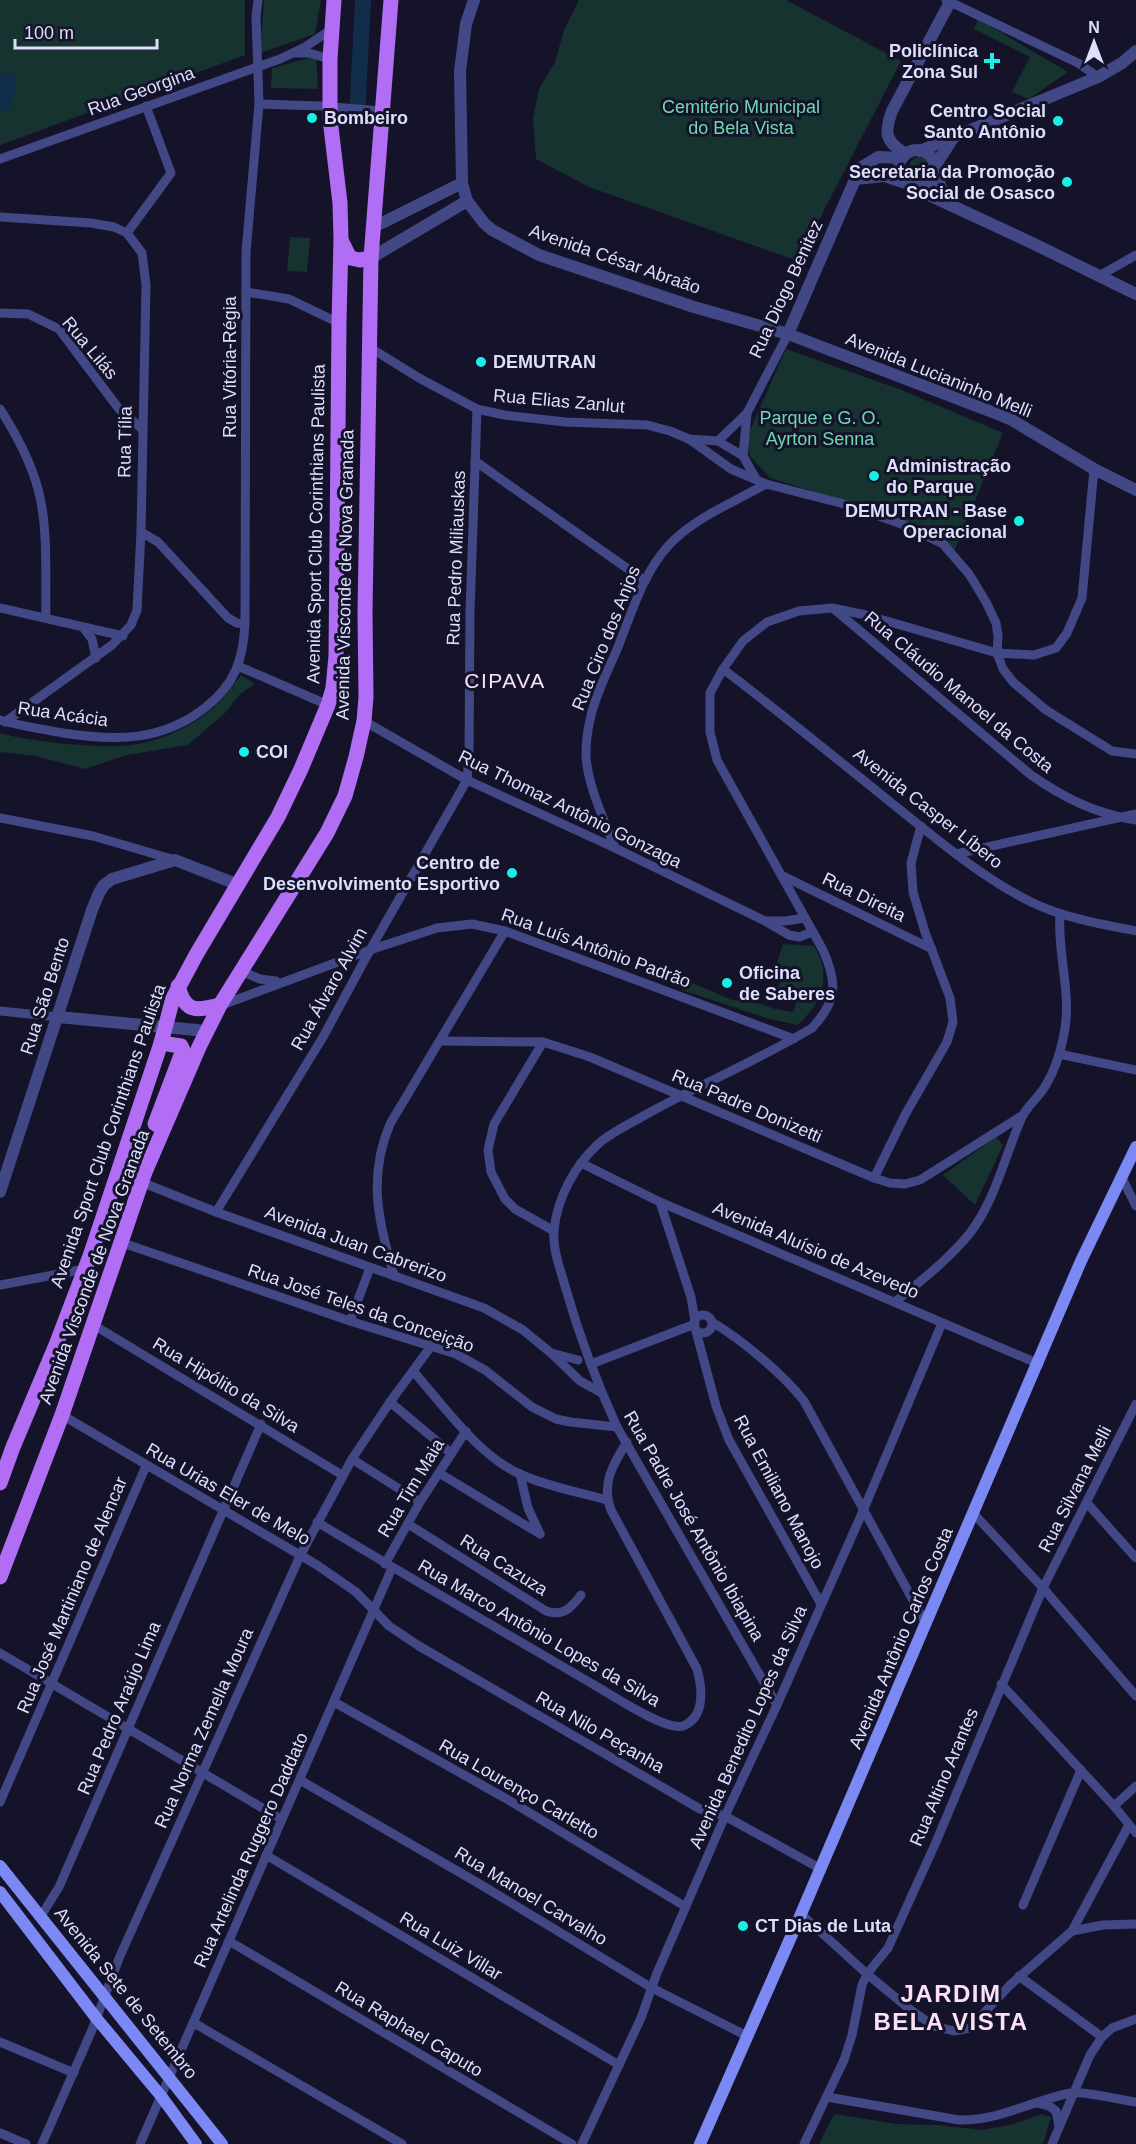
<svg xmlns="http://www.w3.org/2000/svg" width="1136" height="2144" font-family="Helvetica,sans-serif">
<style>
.green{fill:#16332f}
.water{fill:#112d4a}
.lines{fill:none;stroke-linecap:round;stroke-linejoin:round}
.river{stroke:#112d4a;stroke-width:16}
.minor{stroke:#424885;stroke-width:9}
.tertiary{stroke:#424885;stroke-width:12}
.secondary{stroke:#7c89f5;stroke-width:12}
.primary{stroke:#b16df4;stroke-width:15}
.poi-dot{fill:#19eee8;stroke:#14132a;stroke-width:2}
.labels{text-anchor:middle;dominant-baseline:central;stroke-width:6;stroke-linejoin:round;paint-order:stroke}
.poi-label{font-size:18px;font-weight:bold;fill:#dedffd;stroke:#14132a;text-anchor:start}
.street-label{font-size:18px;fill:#dedffd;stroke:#14132a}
.park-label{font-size:18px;fill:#6ed9b1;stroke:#14132a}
.quarter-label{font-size:21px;letter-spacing:1.5px;fill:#fde0f6;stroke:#14132a}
.district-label{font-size:24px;font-weight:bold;letter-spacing:1.5px;fill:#fde0f6;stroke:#14132a}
</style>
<rect width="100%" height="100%" fill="#14132a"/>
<!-- green -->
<g class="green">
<path d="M0,0H245V55L0,145Z"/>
<path d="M264,0H321L315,34L260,53Z"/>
<path d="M579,0H786L901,61L798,261L589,187L536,159L533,119L539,89L555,62L564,30Z"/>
<path d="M978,19L1068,72L1029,99L1012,92L1030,57L974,29Z"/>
<path d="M316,56L318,89L271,88L272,68Z"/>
<circle cx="920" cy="168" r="11"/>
<path d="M290,237L310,238L307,272L287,271Z"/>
<path d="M786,349L899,389L1003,433L953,554L942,541L815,492L770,478L750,456L747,445L750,430Z"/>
<path d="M241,675L255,684L240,694L226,712L188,745L127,755L85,769L36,756L0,752V733C32,742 99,749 132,745C160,741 189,728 211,710C222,701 232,687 241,675Z"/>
<path d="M783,944L814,946C833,976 821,1005 797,1025L766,1018L682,990L686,980L732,1000L755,1002L775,1009L793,1012L800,993L791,989L780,999L778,988L782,978L775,969Z"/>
<path d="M996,1137L1003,1145L975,1205L943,1175Z"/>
<path d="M834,2114L897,2124L938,2125L982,2130L1014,2124L1041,2114L1051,2117L1043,2144H819Z"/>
</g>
<!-- water -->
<path class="water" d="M12,73L15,75L17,82L10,110L0,113V75Z"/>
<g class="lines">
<!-- river -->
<path class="river" d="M357,118L363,0"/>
<!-- minor -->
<g class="minor">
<path d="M946,0L1078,63L1098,77"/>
<path d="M295,53H309L330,59"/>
<path d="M259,104L321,106L382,111"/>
<path d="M0,159L280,59L305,47L332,29"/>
<path d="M0,217L91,223L114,227L127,233L142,253L146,285L141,532L137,610L131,625L112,645L5,722"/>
<path d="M127,233L171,173L146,106"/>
<path d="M1099,276L1136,255"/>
<path d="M246,292L289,299L339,323"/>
<path d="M0,313L28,314L59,329L119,409L142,429"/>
<path d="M369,347L419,378L477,409L504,415L565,422L647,425L670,431L689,439L731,469L766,484"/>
<path d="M0,409C18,437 35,469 41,502C48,540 45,579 46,618"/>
<path d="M689,439L718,441L743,456L756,479"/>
<path d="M718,441L747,413L788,334"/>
<path d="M743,456L747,413"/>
<path d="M475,461L645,581"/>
<path d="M141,532L158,542L228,618L237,623L245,624"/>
<path d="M0,608L123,636"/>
<path d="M834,609L1031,775C1064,798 1096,814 1136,820"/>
<path d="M83,627L92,639L96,658"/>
<path d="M238,666L328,705"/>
<path d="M723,669C781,713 837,759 894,805C938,840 981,877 1031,902C1064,918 1100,924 1136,931"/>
<path d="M0,720C21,726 42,729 63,733C115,741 162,742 206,707C235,684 243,660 245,624L246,252L259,104L256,17L258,0"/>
<path d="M364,721L467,780L615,848L765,921L789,935L799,937L813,932"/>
<path d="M0,818L93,836L175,860"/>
<path d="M615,848C604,819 588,787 586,756C586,744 587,732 590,720C595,695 608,671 618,647C632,612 643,573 669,545C694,518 734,502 766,484L848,505L907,526L943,544L969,574L986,602L996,623L998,636L997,653L1003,669L1013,682L1046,710L1112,751L1136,754"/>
<path d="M956,854L1136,814"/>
<path d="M781,875L932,949"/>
<path d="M767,921H785L805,918"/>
<path d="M241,971L260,979L276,981"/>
<path d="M222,1005L370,950L437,928L472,924L505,931L794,1039"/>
<path d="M0,1011L58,1017"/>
<path d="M441,1041L543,1042L590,1057L874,1178L890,1183L905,1184L920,1180L1023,1115"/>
<path d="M543,1042L494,1124L488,1150L491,1172L505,1199L515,1209L554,1231"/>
<path d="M1059,1054L1136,1070"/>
<path d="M581,1163L660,1202L1039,1364"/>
<path d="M874,1178L906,1113L947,1042L953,1022L950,998L925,932L913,892L911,863L921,826"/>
<path d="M1122,1178L1136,1206"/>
<path d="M141,1182L216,1212L484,1308L523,1330L551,1353L580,1381L602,1393"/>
<path d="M660,1202L691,1297L695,1321"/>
<path d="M216,1212L323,1037L370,950L467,780L469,756L470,612L477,409"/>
<path d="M120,1242L350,1321L456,1354L485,1370L532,1407L556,1419L570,1422L617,1427"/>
<path d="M394,1276C379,1221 367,1179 390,1124L505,931"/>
<path d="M0,1285L85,1269"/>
<path d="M896,1301C922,1280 949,1259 970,1233C996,1199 1005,1155 1022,1117C1027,1106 1038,1098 1044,1088C1055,1071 1062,1047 1065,1028C1071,990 1057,952 1060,914"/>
<circle cx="703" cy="1324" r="9"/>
<path d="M350,1321L370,1268"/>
<path d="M712,1322C742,1340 782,1373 804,1401L926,1624"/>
<path d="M92,1324L342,1475"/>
<path d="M696,1331L716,1406L729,1440L821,1604"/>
<path d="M551,1353L578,1360"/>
<path d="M591,1364L695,1324"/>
<path d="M413,1371C444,1406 479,1457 522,1475C549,1487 579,1492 607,1500"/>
<path d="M390,1402L451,1453"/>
<path d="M62,1415L317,1565L356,1592L389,1626L419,1646L700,1809L725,1816L821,1869"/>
<path d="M352,1459L420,1502"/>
<path d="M439,1473L540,1534"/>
<path d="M520,1474L528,1508L540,1534"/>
<path d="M1087,1503L1136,1558"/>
<path d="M974,1514L1043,1588L1136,1696"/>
<path d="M317,1522C411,1579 506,1633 601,1689C616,1698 667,1731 683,1726C706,1717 702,1687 697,1669L611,1510C601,1484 613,1464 627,1442"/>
<path d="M408,1524L546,1611C563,1617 571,1608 581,1595"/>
<path d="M385,1564L420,1502L466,1431"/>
<path d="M0,1653L281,1819"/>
<path d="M1001,1684L1114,1806L1136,1833"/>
<path d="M334,1702L505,1798L686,1907"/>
<path d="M777,1705L617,1427C596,1381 579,1335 565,1286C560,1268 552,1248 554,1229C558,1197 574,1167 597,1145C611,1132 630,1124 647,1114C701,1084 759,1060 812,1028C837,1001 838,984 823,950L717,760L710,732V693L723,669L743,641L767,622L799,611L832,608L866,615L997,653L1034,655L1056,648L1067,633L1082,598L1094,469"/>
<path d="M300,1780L478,1883L652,1988L747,2036"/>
<path d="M0,1802L146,1466"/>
<path d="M1114,1806L1136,1786"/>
<path d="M266,1855L619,2065"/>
<path d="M1023,1905L1081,1770"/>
<path d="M801,1914L867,1974L912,2011L934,2026L954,2031L970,2028L1010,1985L1072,1931L1103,1925L1136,1924"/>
<path d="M41,1916L59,1887L261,1424"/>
<path d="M1072,1931L1129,1825"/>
<path d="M229,1941L572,2144"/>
<path d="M1019,1976L1102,2037"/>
<path d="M194,2023L402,2144"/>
<path d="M0,2042L74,2073"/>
<path d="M827,2097L959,2120C999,2121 1033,2100 1071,2093C1086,2091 1120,2100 1136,2102"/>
<path d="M1037,2103L1049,2106L1056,2111L1059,2126"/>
<path d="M0,2133L26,2144"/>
<path d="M42,2144L92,2030L120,1956L300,1556L352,1459L390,1402L432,1345"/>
<path d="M140,2144L392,1568"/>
<path d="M582,2144L641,2018L657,1973L725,1816L777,1705L863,1511L942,1323"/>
<path d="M804,2144L844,2060L852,2035L862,1985L867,1974L888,1948L936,1842L1043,1588L1136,1404"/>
<path d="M1052,2144L1090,2055L1102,2037L1112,2028L1136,2019"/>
</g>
<!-- tertiary -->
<g class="tertiary">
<path d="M474,0L466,24L460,71L462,183L467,201L484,223L492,230L539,255L694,307L788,334L1000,415L1012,420L1094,469L1136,490"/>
<circle cx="917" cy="168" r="18"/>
<path d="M920,151L1098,77L1122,63L1136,51"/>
<path d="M906,154C885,142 884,133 892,111L951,0"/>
<path d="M935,166L953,138"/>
<path d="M935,172L948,204"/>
<path d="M856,179L884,176L906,183"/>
<path d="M915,187L933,197L1030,242L1136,294"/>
<path d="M374,227L462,183"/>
<path d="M371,258L467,201"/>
<path d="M788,334L860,168L878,157L902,158"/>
<path d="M58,1017L207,1031"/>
<path d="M0,1192L92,910L99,893L104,885L112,879L175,860L239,885"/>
</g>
<!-- secondary -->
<g class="secondary">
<path d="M0,1866L222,2144"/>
<path d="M0,1892L97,2019L161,2096L196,2144"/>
<path d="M700,2144L801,1914L1081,1261L1136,1147"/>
</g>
<!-- primary -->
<g class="primary">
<path d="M342,242L350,258L360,260L371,258"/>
<path d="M178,986C185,1013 196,1011 220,1005"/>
<path d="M155,1124L183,1050L181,1046L161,1043"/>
<path d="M0,1483L13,1447L56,1345L90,1256L161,1043L173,998L196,955L278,817L301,769L328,705L333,688L336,656L339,323L341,239L340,203L330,119V59L334,0"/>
<path d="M0,1577L62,1415L145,1172L199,1047L220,1005L327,833L345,796L356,757L364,721L366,697L365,612L371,258L391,0"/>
</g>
</g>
<!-- markers -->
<g class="poi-dot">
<path d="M989 52h6v6h6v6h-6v6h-6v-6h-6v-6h6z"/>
<circle cx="312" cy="118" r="6"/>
<circle cx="1058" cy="121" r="6"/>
<circle cx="1067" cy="182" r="6"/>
<circle cx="481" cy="362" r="6"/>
<circle cx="874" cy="476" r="6"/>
<circle cx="1019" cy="521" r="6"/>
<circle cx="244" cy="752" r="6"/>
<circle cx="512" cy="873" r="6"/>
<circle cx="727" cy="983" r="6"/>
<circle cx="743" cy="1926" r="6"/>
</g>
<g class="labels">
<!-- poi labels -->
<g class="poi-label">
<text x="978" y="51" text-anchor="end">Policlínica<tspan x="978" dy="21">Zona Sul</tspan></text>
<text x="1046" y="111" text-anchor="end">Centro Social<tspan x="1046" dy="21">Santo Antônio</tspan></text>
<text x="324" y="118">Bombeiro</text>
<text x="1055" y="172" text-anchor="end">Secretaria da Promoção<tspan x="1055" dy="21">Social de Osasco</tspan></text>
<text x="493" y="362">DEMUTRAN</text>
<text x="886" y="466">Administração<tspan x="886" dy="21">do Parque</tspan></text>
<text x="1007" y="511" text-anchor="end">DEMUTRAN - Base<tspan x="1007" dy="21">Operacional</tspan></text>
<text x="256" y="752">COI</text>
<text x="500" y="863" text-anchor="end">Centro de<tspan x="500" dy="21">Desenvolvimento Esportivo</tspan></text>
<text x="739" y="973">Oficina<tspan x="739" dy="21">de Saberes</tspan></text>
<text x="755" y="1926">CT Dias de Luta</text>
</g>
<!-- street labels -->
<g class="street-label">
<text transform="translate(141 91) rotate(-20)">Rua Georgina</text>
<text transform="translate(615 259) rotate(19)">Avenida César Abraão</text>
<text transform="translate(786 289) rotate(-65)">Rua Diogo Benitez</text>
<text transform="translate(90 348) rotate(50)">Rua Lilás</text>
<text transform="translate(230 367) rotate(-90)">Rua Vitória-Régia</text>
<text transform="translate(939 375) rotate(22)">Avenida Lucianinho Melli</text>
<text transform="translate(559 401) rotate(5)">Rua Elias Zanlut</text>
<text transform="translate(125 442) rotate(-89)">Rua Tília</text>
<text transform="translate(316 524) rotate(-89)">Avenida Sport Club Corinthians Paulista</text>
<text transform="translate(456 558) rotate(-88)">Rua Pedro Miliauskas</text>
<text transform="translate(345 575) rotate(-89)">Avenida Visconde de Nova Granada</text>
<text transform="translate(606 638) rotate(-68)">Rua Ciro dos Anjos</text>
<text transform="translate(959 692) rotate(40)">Rua Cláudio Manoel da Costa</text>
<text transform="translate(63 714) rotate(8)">Rua Acácia</text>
<text transform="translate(928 808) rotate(38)">Avenida Casper Líbero</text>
<text transform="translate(570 809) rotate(26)">Rua Thomaz Antônio Gonzaga</text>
<text transform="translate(864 897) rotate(26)">Rua Direita</text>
<text transform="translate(596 948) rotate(20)">Rua Luís Antônio Padrão</text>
<text transform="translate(329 989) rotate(-61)">Rua Álvaro Alvim</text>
<text transform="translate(45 996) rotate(-72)">Rua São Bento</text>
<text transform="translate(747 1106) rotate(23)">Rua Padre Donizetti</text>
<text transform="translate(108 1136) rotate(-71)">Avenida Sport Club Corinthians Paulista</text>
<text transform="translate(356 1244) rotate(20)">Avenida Juan Cabrerizo</text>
<text transform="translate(816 1250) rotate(23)">Avenida Aluísio de Azevedo</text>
<text transform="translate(94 1267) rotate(-70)">Avenida Visconde de Nova Granada</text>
<text transform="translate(361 1308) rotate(19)">Rua José Teles da Conceição</text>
<text transform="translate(226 1385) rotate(31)">Rua Hipólito da Silva</text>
<text transform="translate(411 1488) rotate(-59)">Rua Tim Maia</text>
<text transform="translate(1075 1489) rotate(-63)">Rua Silvana Melli</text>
<text transform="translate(779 1492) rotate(62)">Rua Emiliano Manojo</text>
<text transform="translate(228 1494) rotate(30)">Rua Urias Eler de Melo</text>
<text transform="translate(694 1526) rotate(60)">Rua Padre José Antônio Ibiapina</text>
<text transform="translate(504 1565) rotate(32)">Rua Cazuza</text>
<text transform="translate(72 1595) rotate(-67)">Rua José Martiniano de Alencar</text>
<text transform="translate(539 1633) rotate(30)">Rua Marco Antônio Lopes da Silva</text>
<text transform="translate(901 1638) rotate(-67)">Avenida Antônio Carlos Costa</text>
<text transform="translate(119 1708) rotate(-67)">Rua Pedro Araújo Lima</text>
<text transform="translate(748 1727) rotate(-66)">Avenida Benedito Lopes da Silva</text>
<text transform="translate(204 1728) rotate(-66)">Rua Norma Zemella Moura</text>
<text transform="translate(600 1732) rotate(30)">Rua Nilo Peçanha</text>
<text transform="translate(944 1777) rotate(-67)">Rua Altino Arantes</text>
<text transform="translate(519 1789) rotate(30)">Rua Lourenço Carletto</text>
<text transform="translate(251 1850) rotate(-66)">Rua Artelinda Ruggero Daddato</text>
<text transform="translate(531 1896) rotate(31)">Rua Manoel Carvalho</text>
<text transform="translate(451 1946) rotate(31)">Rua Luiz Villar</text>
<text transform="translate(126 1993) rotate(51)">Avenida Sete de Setembro</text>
<text transform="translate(409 2029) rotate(31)">Rua Raphael Caputo</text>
</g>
<!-- park labels -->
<g class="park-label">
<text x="741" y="107">Cemitério Municipal<tspan x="741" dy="21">do Bela Vista</tspan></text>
<text x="820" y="418">Parque e G. O.<tspan x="820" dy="21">Ayrton Senna</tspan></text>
</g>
<!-- quarter labels -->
<g class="quarter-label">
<text x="505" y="680">CIPAVA</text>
</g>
<!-- district labels -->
<g class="district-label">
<text x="951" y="1993">JARDIM<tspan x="951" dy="28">BELA VISTA</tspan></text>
</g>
</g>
<!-- north arrow -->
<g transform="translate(1094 42)" stroke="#14132a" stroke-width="4.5" paint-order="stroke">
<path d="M0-4.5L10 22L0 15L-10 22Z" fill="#dedffd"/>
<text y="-9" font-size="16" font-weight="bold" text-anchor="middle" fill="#dedffd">N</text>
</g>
<!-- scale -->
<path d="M15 39v9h142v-9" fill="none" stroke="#dedffd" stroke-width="3"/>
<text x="24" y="39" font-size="18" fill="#dedffd" stroke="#14132a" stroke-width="4.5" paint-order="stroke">100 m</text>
</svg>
